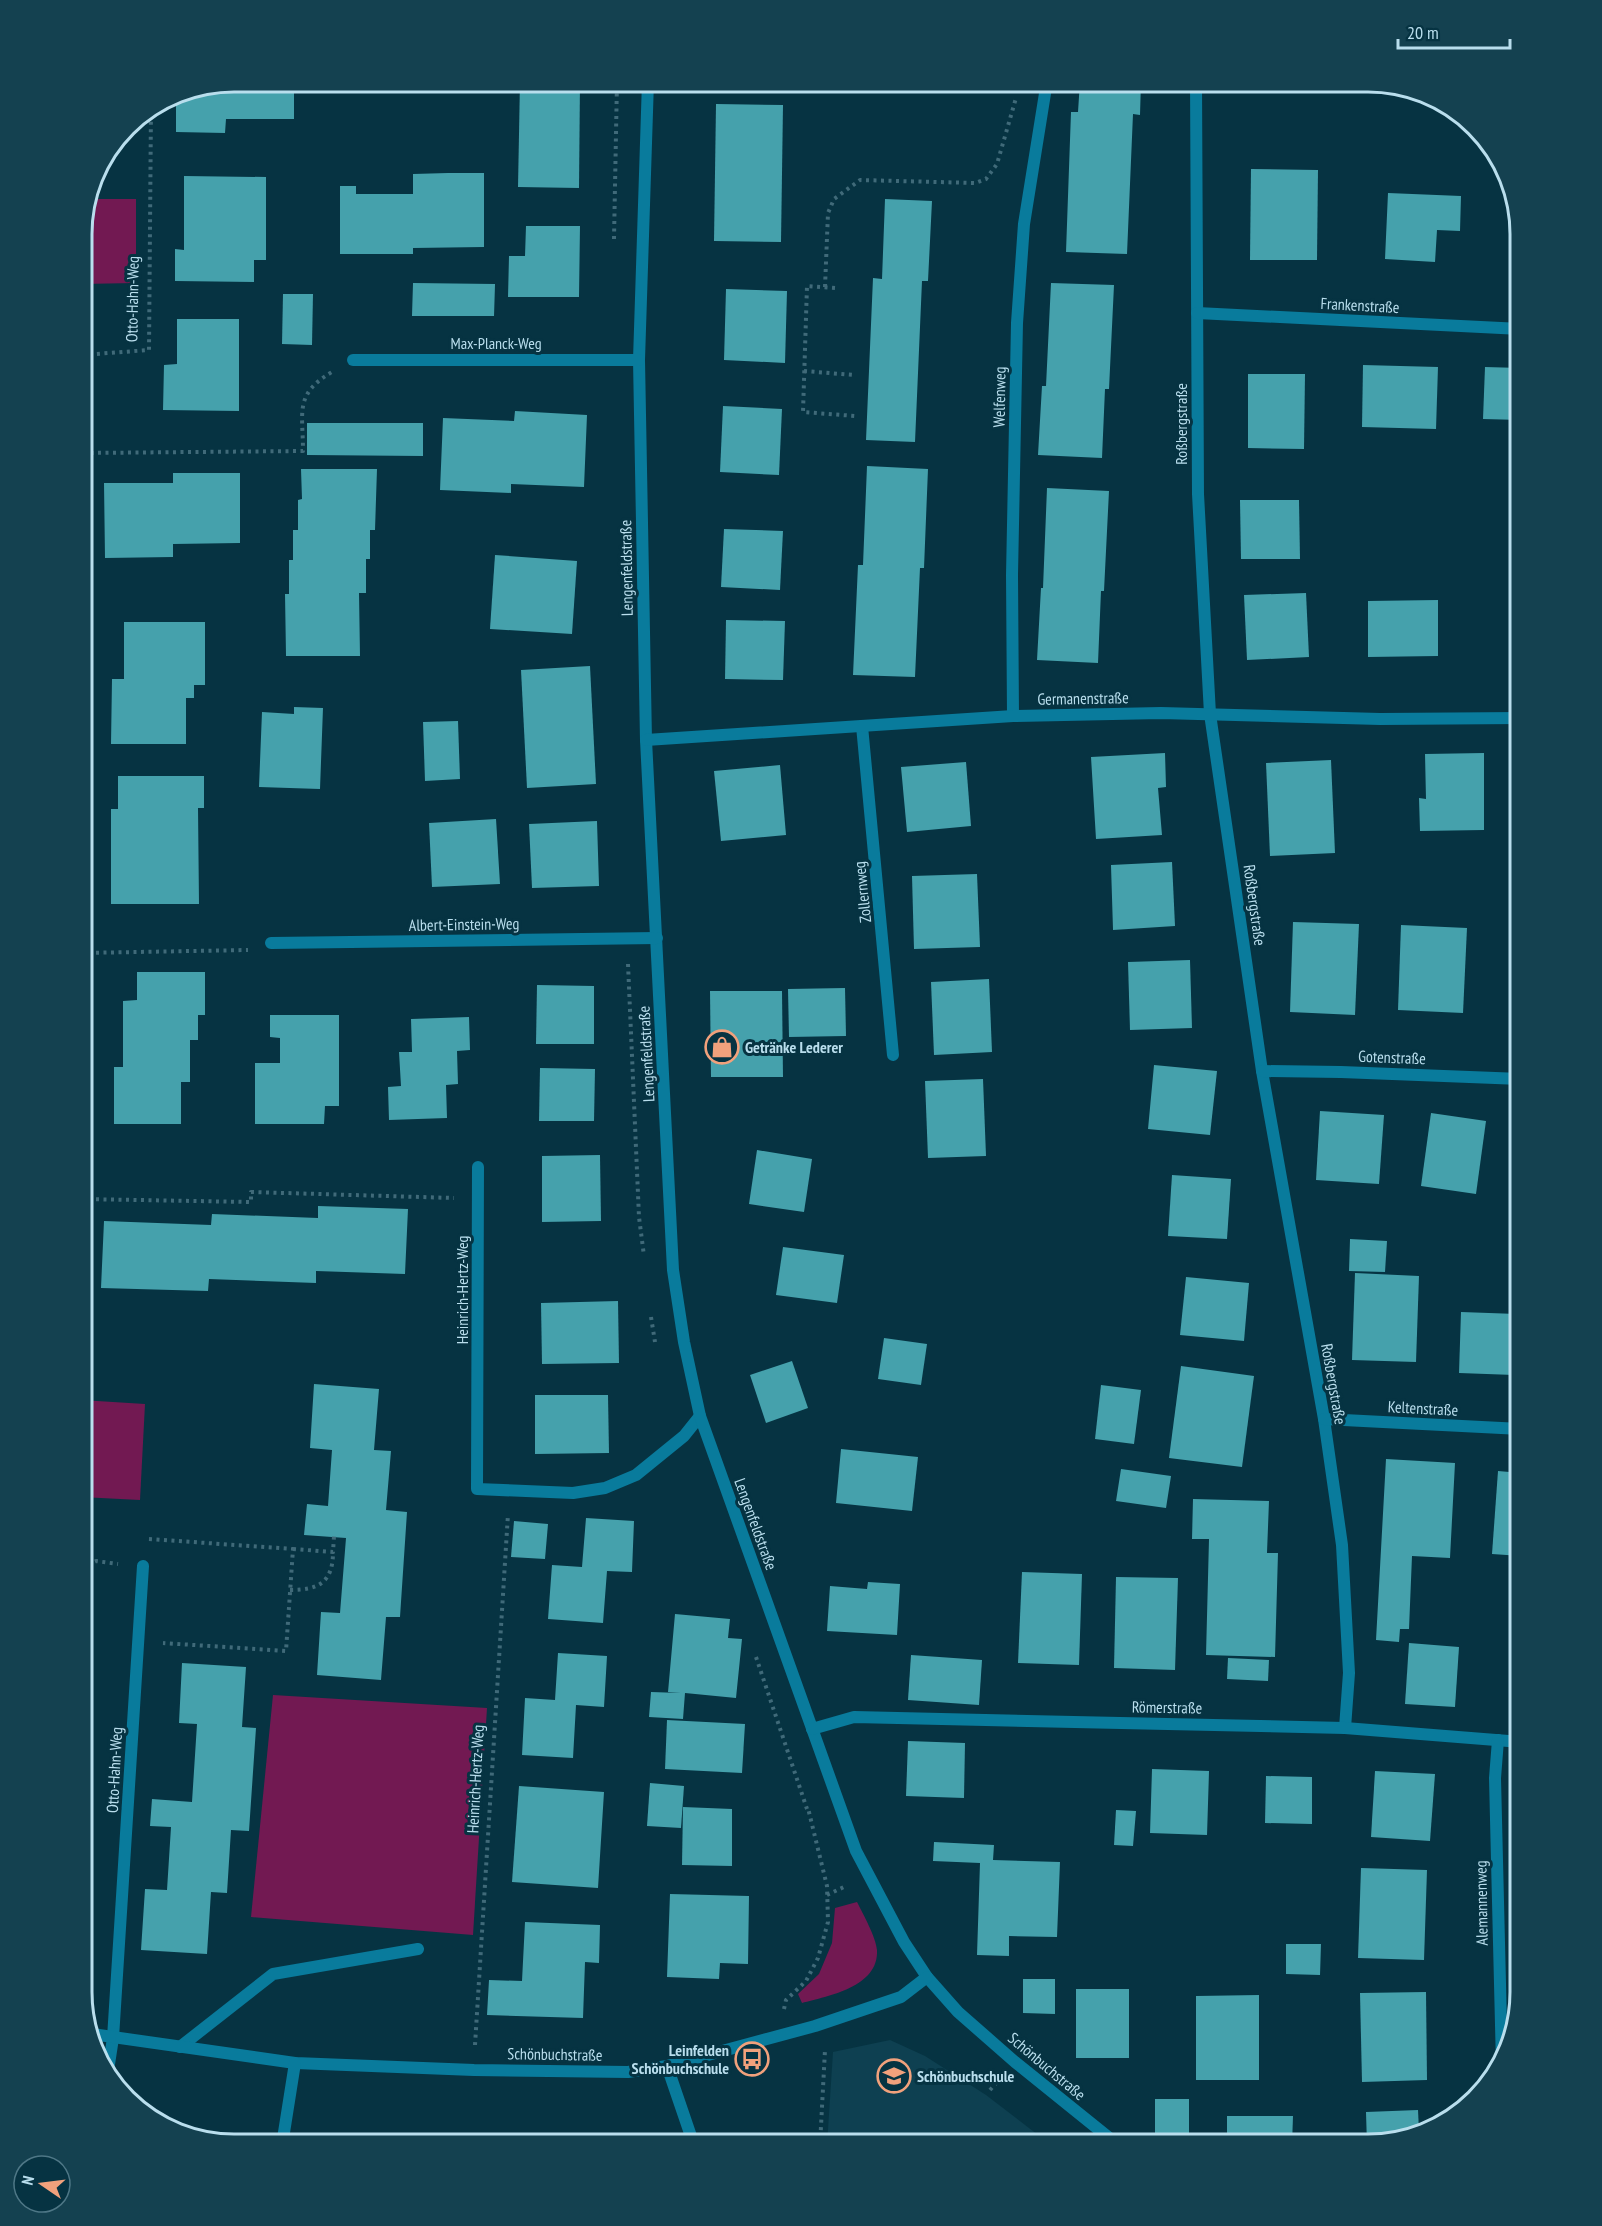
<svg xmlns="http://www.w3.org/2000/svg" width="1602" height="2226" font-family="'PT Sans Narrow',sans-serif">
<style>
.built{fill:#0e4051}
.green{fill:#721952}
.building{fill:#45a1ac}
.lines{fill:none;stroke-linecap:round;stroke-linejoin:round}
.path{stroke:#406a79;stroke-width:4;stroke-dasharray:3 4.5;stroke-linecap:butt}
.lane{stroke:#097b9c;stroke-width:12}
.street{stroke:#097b9c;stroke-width:12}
.labels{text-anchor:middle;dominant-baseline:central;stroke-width:6;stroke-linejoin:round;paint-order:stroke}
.street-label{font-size:16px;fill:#b9deed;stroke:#063342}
.poi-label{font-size:16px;font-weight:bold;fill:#b9deed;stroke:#063342;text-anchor:start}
.rim{fill:none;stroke:#b9deed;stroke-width:3}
</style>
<rect width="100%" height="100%" fill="#063342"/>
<!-- built -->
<path class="built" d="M890,2040L925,2056L986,2095L1051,2145H827L833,2052Z"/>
<!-- green -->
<g class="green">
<path d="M88,199H136V283L81,284V223Z"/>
<path d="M81,1400L145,1404L140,1500L81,1497Z"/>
<path d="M273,1695L487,1708L473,1935L251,1917Z"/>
<path d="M857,1902C863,1914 876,1937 877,1950C879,1987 828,1996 802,2003L798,1994L819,1974L832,1943L835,1908Z"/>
</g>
<!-- building -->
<g class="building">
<path d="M233,81H294V119H226L225,133L176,132V92Z"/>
<path d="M330,81H410V92L330,91Z"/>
<path d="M520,81H580L579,188L518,187Z"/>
<path d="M1080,81H1141L1140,115L1133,114L1127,254L1066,252L1071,112H1078Z"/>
<path d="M716,104L783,105L781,242L714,241Z"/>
<path d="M1251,169L1318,170L1317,260H1250Z"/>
<path d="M448,173H484V247L413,248V254H340V186H356V194H413V174Z"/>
<path d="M184,176L266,177V260H254V282L175,281V249L184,250Z"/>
<path d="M1388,193L1461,196L1460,231L1437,230L1435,262L1385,259Z"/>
<path d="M885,199L932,201L928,281H922L915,442L866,440L873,278L882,279Z"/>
<path d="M526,226H580L579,297H508L509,256H525Z"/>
<path d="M413,283L495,284L494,316H412Z"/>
<path d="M1051,283L1114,285L1109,389H1105L1102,458L1038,455L1042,386H1046Z"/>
<path d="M726,289L787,291L785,363L724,360Z"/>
<path d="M283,294H313L312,345L282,344Z"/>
<path d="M177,319H239V411L163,410L164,365L177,364Z"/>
<path d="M1363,365L1438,367L1436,429L1362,427Z"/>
<path d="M1485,367L1521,368V420L1483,419Z"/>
<path d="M1248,374H1305L1304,449L1248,448Z"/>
<path d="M723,406L782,409L779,475L720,472Z"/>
<path d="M515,411L587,415L584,487L511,484V493L440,490L443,418L514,421Z"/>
<path d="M307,423H423V456L307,455Z"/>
<path d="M867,466L928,469L924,568H920L915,677L853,675L858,565H863Z"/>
<path d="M301,469H377L375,530H370V559H366V593H359L360,656H286L285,594H289V560H293V530H298V500L302,499Z"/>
<path d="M173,473H240V543L173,544V557L105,558L104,483H173Z"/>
<path d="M1047,488L1109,491L1104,591H1101L1098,663L1037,660L1041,588H1043Z"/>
<path d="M1240,500H1299L1300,559H1241Z"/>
<path d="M724,529L783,531L780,590L721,587Z"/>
<path d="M495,555L577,561L572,634L490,629Z"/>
<path d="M1306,593L1309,657L1247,660L1244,595Z"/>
<path d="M1438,600V656L1368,657V601Z"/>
<path d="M726,620L785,621L783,680L725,679Z"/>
<path d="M124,622H205V685H194V698H186V744H111L112,679H124Z"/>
<path d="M590,666L596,784L527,788L521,670Z"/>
<path d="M294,707L323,708L320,789L259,787L262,712L294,714Z"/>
<path d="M458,721L460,779L425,781L423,722Z"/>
<path d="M1165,753L1166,787L1158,788L1162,835L1096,839L1091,757Z"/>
<path d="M1484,753V830L1420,831L1419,798L1426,799L1425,754Z"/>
<path d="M1331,760L1335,853L1270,856L1266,763Z"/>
<path d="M966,762L971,826L907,832L901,767Z"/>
<path d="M780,765L786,835L721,841L714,771Z"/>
<path d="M118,776H204V808H198L199,904H111V809H118Z"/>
<path d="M496,819L500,884L432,887L429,823Z"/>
<path d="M597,821L599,886L532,888L529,824Z"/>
<path d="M1172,862L1175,926L1113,930L1111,865Z"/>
<path d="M977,874L980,947L914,949L912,876Z"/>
<path d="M1293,922L1359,924L1355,1015L1290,1012Z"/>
<path d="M1401,925L1467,928L1463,1013L1398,1010Z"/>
<path d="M1190,960L1192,1028L1130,1030L1128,962Z"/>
<path d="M1519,966H1521V1014H1517Z"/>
<path d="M137,972H205V1015H198V1040H190V1082H181V1124H114V1067H123V1001L137,1000Z"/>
<path d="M989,979L992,1052L934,1055L931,982Z"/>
<path d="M537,985L594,986V1044H536Z"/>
<path d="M845,988L846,1036L789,1037L788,989Z"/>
<path d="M710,991H782L783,1077H711Z"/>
<path d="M270,1015H339V1106H325L324,1124H255V1063H280V1038L270,1037Z"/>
<path d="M469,1017L470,1050L457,1051L458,1084L446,1085L447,1118L389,1120L388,1087L401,1086L399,1052H412L411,1019Z"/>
<path d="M1154,1065L1217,1071L1210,1135L1148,1129Z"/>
<path d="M540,1068L595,1069L594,1121H539Z"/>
<path d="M983,1079L986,1156L928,1158L925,1081Z"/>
<path d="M1320,1111L1384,1115L1379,1184L1316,1180Z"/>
<path d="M1431,1113L1486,1121L1476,1194L1421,1186Z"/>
<path d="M757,1150L812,1159L804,1212L749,1204Z"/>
<path d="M600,1155L601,1221L542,1222V1156Z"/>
<path d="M1172,1175L1231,1179L1227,1239L1168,1236Z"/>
<path d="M318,1206L408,1209L405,1274L316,1271V1283L209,1279L208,1291L101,1288L104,1221L211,1225L212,1214L318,1218Z"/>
<path d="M1350,1239L1387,1241L1385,1272L1349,1271Z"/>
<path d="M783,1247L844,1255L837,1303L776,1295Z"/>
<path d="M1355,1273L1419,1276L1416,1362L1352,1360Z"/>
<path d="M1186,1277L1249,1283L1244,1341L1180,1335Z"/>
<path d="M618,1301L619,1363L542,1364L541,1303Z"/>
<path d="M1461,1312L1517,1314L1514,1375L1459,1373Z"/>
<path d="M884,1338L927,1344L921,1385L878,1379Z"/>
<path d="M792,1361L808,1408L766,1423L750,1375Z"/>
<path d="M1181,1366L1254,1376L1242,1467L1169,1458Z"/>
<path d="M314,1384L379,1389L374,1450L391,1451L386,1510L407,1512L400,1617H386L381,1680L317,1675L321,1612L340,1613L346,1538L304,1535L307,1504L328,1506L332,1450L310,1448Z"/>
<path d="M1101,1385L1141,1390L1134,1444L1095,1439Z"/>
<path d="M535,1395H608L609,1453L535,1454Z"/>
<path d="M841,1449L918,1457L912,1511L836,1503Z"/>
<path d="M1386,1459L1455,1463L1450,1558L1412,1556L1409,1629H1400L1399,1642L1376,1640Z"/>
<path d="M1121,1469L1171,1476L1166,1508L1116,1501Z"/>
<path d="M1498,1471L1521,1473V1556L1492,1554Z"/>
<path d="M1193,1499L1269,1501L1267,1553H1278L1275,1657L1206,1655L1209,1539H1192Z"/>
<path d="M586,1518L634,1521L632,1572L607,1571L603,1623L548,1619L552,1565L582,1567Z"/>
<path d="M514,1521L548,1524L545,1559L511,1557Z"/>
<path d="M1022,1572L1082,1574L1079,1665L1018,1663Z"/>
<path d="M1116,1577L1178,1578L1175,1670L1114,1668Z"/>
<path d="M868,1582L900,1584L897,1635L827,1631L830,1586L867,1589Z"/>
<path d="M675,1614L730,1619L728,1638L742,1639L736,1698L685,1693L683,1719L649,1717L651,1692L681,1693L668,1692Z"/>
<path d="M1409,1643L1459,1647L1455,1707L1405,1704Z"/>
<path d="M558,1653L607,1656L604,1707L576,1705L573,1758L522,1755L525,1698L555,1700Z"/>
<path d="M911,1655L982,1660L979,1705L908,1700Z"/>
<path d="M1228,1658L1269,1660L1268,1681L1227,1679Z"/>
<path d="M182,1663L246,1667L242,1727L256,1728L249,1831L231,1830L227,1893L211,1892L207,1954L141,1950L145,1889L167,1890L171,1827L150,1826L152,1799L192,1802L197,1724L179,1723Z"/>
<path d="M667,1720L745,1724L742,1773L665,1769Z"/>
<path d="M908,1741L965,1743L964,1798L906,1796Z"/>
<path d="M1152,1769L1209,1771L1207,1835L1150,1833Z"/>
<path d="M1375,1771L1435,1774L1430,1841L1371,1837Z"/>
<path d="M1266,1776L1312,1777V1824L1265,1823Z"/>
<path d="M650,1783L684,1786L681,1828L647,1826Z"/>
<path d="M519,1786L604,1792L598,1888L512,1882Z"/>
<path d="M683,1807L732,1809V1866L682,1865Z"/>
<path d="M1116,1810L1136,1811L1133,1846L1114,1845Z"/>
<path d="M934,1842L994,1845L993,1860L1060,1862L1057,1937L1009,1936V1956L977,1955L980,1863L933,1861Z"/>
<path d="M1361,1868L1427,1870L1424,1960L1358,1958Z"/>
<path d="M670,1894L749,1896L748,1964L720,1963L719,1979L667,1977Z"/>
<path d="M525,1922L600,1925L599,1963L585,1962L583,2018L487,2015L489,1980L522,1981Z"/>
<path d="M1286,1944H1321L1320,1975L1286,1974Z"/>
<path d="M1023,1979H1055V2014L1023,2013Z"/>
<rect x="1076" y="1989" width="53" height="69"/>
<path d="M1426,1992L1427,2080L1362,2082L1360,1993Z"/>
<path d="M1259,1995V2080H1196V1996Z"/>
<rect x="1155" y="2099" width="34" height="38"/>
<path d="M1418,2110L1419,2131L1367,2145L1366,2112Z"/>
<path d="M1227,2116H1293L1292,2145H1227Z"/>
<path d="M862,2139L928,2143V2145H861Z"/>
</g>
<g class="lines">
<!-- path -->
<g class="path">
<path d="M614,239L617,81"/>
<path d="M825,287L828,213L834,199L860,180L975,183L986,179L997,164L1016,98"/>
<path d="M835,288L807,286L803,412L855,416"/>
<path d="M804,371L854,375"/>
<path d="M83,453L303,451C303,412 294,394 332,372"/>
<path d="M81,790L83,570L82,355L149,350L151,107"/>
<path d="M81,953L248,950"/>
<path d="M628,964L639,1217L644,1256"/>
<path d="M81,1199L251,1202V1192L454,1198"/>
<path d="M651,1317L655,1342"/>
<path d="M149,1539L293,1549L286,1651L163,1643"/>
<path d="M293,1549L333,1552L334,1536"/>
<path d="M81,1567L96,1561L118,1564"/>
<path d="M290,1590C318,1590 333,1583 333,1552"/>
<path d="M756,1657L807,1809"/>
<path d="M827,1895L846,1886"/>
<path d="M784,2009L786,2000L806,1981L818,1958L828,1922L827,1886L808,1808"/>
<path d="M475,2045L508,1514"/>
<path d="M990,2090L999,2080"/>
<path d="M820,2145L825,2050"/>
</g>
<!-- lane -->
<g class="lane">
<path d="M478,1167L477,1489L573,1493L605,1488L636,1475L684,1436L700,1416"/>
<path d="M180,2047L273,1974L418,1949"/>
<path d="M109,2064L113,2038L143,1566"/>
</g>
<!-- street -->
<g class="street">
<path d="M648,81L639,360L646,740L673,1270L684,1342L700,1416L856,1851L904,1942L927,1977L958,2012L1015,2062L1118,2145"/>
<path d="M1196,81L1198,494L1210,714L1262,1071L1324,1419L1342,1545L1349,1673L1345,1728"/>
<path d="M1197,313L1521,329"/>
<path d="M353,360H639"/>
<path d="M1013,716L1012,575L1017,323L1024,224L1047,81"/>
<path d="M862,726L893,1055"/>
<path d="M646,740L1013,716L1161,713L1380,719L1521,718"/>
<path d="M271,943L657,938"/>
<path d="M1262,1071L1341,1072L1521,1079"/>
<path d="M1324,1419L1521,1429"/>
<path d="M812,1729L854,1717L1345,1728L1521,1742"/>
<path d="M1498,1740L1495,1778L1502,2066"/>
<path d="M92,2034L295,2063L474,2070L628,2072L667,2066L815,2026L901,1997L927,1977"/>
<path d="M667,2066L694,2145"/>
<path d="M282,2145L295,2063"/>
</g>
</g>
<!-- icons -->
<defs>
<symbol id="shop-ring" viewBox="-11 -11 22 22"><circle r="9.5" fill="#063342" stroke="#f1a17c" stroke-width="1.5"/><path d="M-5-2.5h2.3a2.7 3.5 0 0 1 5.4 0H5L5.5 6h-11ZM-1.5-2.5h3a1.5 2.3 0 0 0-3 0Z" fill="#f1a17c"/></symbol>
<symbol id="bus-ring" viewBox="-11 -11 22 22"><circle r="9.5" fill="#063342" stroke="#f1a17c" stroke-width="1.5"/><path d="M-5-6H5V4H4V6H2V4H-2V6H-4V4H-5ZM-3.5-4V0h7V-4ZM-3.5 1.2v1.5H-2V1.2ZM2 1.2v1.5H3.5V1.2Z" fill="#f1a17c"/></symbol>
<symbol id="school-ring" viewBox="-11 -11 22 22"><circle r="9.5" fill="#063342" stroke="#f1a17c" stroke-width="1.5"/><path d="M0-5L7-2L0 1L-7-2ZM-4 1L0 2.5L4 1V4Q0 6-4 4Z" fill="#f1a17c"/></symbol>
</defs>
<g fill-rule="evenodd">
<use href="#shop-ring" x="703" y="1028" width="38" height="38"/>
<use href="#bus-ring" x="733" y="2040" width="38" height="38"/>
<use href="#school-ring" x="875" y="2057" width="38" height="38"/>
</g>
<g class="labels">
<!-- street labels -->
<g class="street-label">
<text transform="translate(132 299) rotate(-89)">Otto-Hahn-Weg</text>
<text transform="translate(1360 305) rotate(3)">Frankenstraße</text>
<text x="496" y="343">Max-Planck-Weg</text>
<text transform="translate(999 397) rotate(-89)">Welfenweg</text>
<text transform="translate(1181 424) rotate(-90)">Roßbergstraße</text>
<text transform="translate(626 568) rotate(-91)">Lengenfeldstraße</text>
<text transform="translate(1083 698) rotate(-1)">Germanenstraße</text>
<text transform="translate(862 892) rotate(-96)">Zollernweg</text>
<text transform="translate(1255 905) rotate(82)">Roßbergstraße</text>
<text transform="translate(464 924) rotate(-1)">Albert-Einstein-Weg</text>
<text transform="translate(646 1054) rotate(-93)">Lengenfeldstraße</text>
<text transform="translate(1392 1057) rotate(2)">Gotenstraße</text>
<text transform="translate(462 1290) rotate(-90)">Heinrich-Hertz-Weg</text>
<text transform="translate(1334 1384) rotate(80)">Roßbergstraße</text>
<text transform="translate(1423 1408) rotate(3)">Keltenstraße</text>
<text transform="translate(756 1524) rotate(70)">Lengenfeldstraße</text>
<text transform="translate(1167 1707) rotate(1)">Römerstraße</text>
<text transform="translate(114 1770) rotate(-87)">Otto-Hahn-Weg</text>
<text transform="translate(475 1779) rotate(-87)">Heinrich-Hertz-Weg</text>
<text transform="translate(1481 1903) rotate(-91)">Alemannenweg</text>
<text transform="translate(555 2054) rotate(1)">Schönbuchstraße</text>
<text transform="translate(1047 2066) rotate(40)">Schönbuchstraße</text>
</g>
<!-- poi labels -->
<g class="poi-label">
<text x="745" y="1047">Getränke Lederer</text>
<text x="729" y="2050" text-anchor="end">Leinfelden<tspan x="729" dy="18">Schönbuchschule</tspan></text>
<text x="917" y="2076">Schönbuchschule</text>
</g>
</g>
<!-- crop -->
<path d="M0 0H1602V2226H0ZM234 92H1368A142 142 0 0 1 1510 234V1992A142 142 0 0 1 1368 2134H234A142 142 0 0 1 92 1992V234A142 142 0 0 1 234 92Z" fill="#144150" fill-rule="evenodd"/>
<path class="rim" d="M234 92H1368A142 142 0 0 1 1510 234V1992A142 142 0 0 1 1368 2134H234A142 142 0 0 1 92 1992V234A142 142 0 0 1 234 92Z"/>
<!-- north arrow -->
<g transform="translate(42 2184) rotate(284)"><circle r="28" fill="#063342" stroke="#4e7786" stroke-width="1.5"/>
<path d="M0-4.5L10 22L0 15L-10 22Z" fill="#f1a17c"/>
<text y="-9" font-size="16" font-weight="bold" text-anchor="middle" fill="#b9deed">N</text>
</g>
<!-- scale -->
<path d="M1398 39v9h112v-9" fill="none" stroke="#b9deed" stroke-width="3"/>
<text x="1407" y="39" font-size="18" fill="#b9deed" stroke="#063342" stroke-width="4.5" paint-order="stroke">20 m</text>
</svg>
